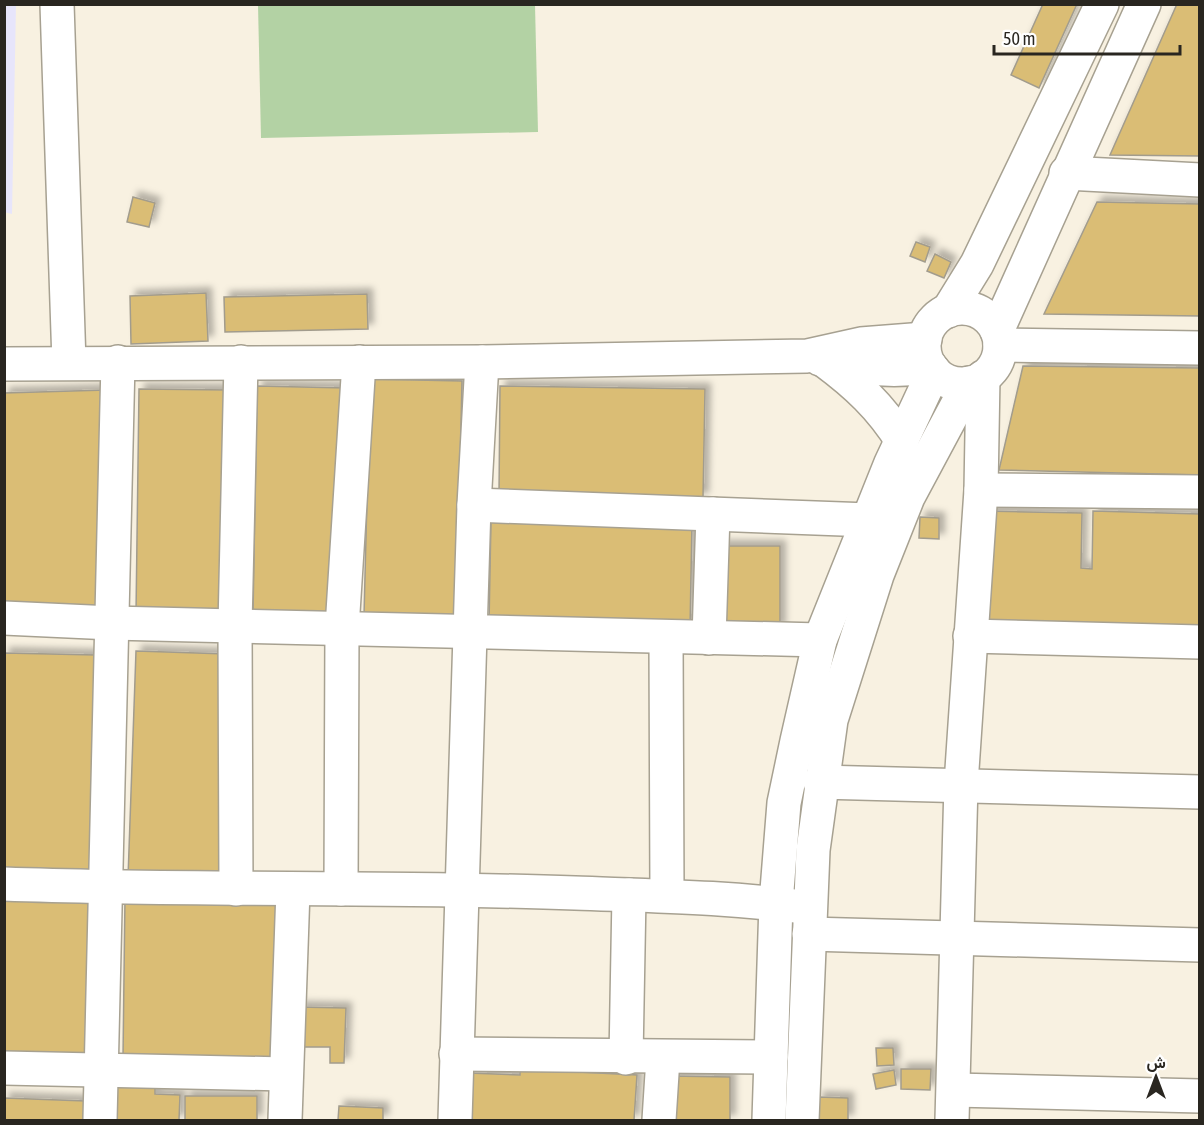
<svg xmlns="http://www.w3.org/2000/svg" width="1204" height="1125" font-family="'Asap Condensed',Vazirmatn,sans-serif">
<style>
.industrial{fill:#e7e5fb}
.green{fill:#b3d2a4}
.building{fill:#dabd74;stroke:#a29c8d;stroke-width:1.5;filter:url(#shadow)}
.lines{fill:none;stroke-linecap:round;stroke-linejoin:round}
.minor-casing{stroke:#a7a191;stroke-width:36}
.major-casing{stroke:#a7a191;stroke-width:36}
.minor{stroke:#fff;stroke-width:33}
.major{stroke:#fff;stroke-width:33}
</style>
<defs>
<filter id="shadow"><feDropShadow dx="5.5" dy="-5.5" stdDeviation="3" flood-color="#0004"/></filter>
</defs>
<rect width="100%" height="100%" fill="#f8f1e1"/>
<!-- industrial -->
<path class="industrial" d="M5,4L16,5L12,214L4,212Z"/>
<!-- green -->
<path class="green" d="M258,5H535L538,132L261,138Z"/>
<!-- building -->
<g class="building">
<path d="M1043,4H1077L1039,88L1011,75Z"/>
<path d="M1177,4H1200V156L1110,155Z"/>
<path d="M133,197L155,203L149,227L127,222Z"/>
<path d="M1097,202L1200,204V316L1044,314Z"/>
<path d="M916,242L930,247L925,262L910,256Z"/>
<path d="M935,254L951,262L944,278L927,271Z"/>
<path d="M206,293L208,341L131,344L130,296Z"/>
<path d="M367,294L368,329L225,332L224,297Z"/>
<path d="M1023,366L1200,368V475L999,470Z"/>
<path d="M370,379L462,381L457,618L364,616Z"/>
<path d="M257,386L346,388L342,615L253,614Z"/>
<path d="M500,386L705,389L703,498L499,495Z"/>
<path d="M139,389L230,390L227,615L136,614Z"/>
<path d="M106,390V610L4,608V393Z"/>
<path d="M981,511L1082,513L1081,568L1092,569L1093,511L1200,514V634L979,623Z"/>
<path d="M920,517L939,518V539L919,538Z"/>
<path d="M491,518L692,522L690,628L489,623Z"/>
<path d="M718,546H780V630H719Z"/>
<path d="M136,651L227,654L219,881L128,878Z"/>
<path d="M4,653L96,655L90,881L4,877Z"/>
<path d="M4,896L91,899L87,1061L4,1059Z"/>
<path d="M125,897L277,899L275,1058L123,1057Z"/>
<path d="M298,1007L346,1008L344,1063H330V1047H297Z"/>
<path d="M876,1048H893L894,1065L877,1066Z"/>
<path d="M520,1069L637,1075L634,1120H466L468,1073L520,1075Z"/>
<path d="M901,1069H931L930,1090L901,1089Z"/>
<path d="M894,1070L896,1085L876,1089L873,1074Z"/>
<path d="M670,1076L730,1077V1120H669Z"/>
<path d="M106,1086L155,1087V1094L180,1095L179,1120H105Z"/>
<rect x="185" y="1096" width="72" height="24"/>
<path d="M818,1097L848,1098V1120H817Z"/>
<path d="M4,1098L86,1101L85,1120H4Z"/>
<path d="M339,1106L383,1108V1120H338Z"/>
</g>
<g class="lines">
<defs>
<g id="minor">
<path d="M57,4L69,363"/>
<path d="M1066,173L1200,180"/>
<path d="M1000,345L1200,348"/>
<path d="M820,359C855,369 895,372 931,367"/>
<path d="M4,364L482,362L807,356L861,344L925,339"/>
<path d="M981,490L1200,492"/>
<path d="M474,505L869,520"/>
<path d="M4,618L112,623L820,640"/>
<path d="M970,636L1200,642"/>
<path d="M666,638L667,895"/>
<path d="M709,638L713,514"/>
<path d="M820,782L1200,792"/>
<path d="M4,884C195,891 385,886 575,893C654,896 732,897 810,908"/>
<path d="M236,889L235,626L241,362"/>
<path d="M341,889L342,628L359,362"/>
<path d="M809,934L1200,945"/>
<path d="M456,1054L771,1057"/>
<path d="M626,1058L629,895"/>
<path d="M4,1068L285,1074"/>
<path d="M954,1090L1200,1096"/>
<path d="M100,1120L118,362"/>
<path d="M285,1120L293,890"/>
<path d="M455,1120L474,505L482,362"/>
<path d="M659,1120L663,1058"/>
<path d="M952,1120L961,784L981,490L983,377"/>
</g>
<g id="major">
<circle cx="962" cy="346" r="38"/>
<path d="M948,311L977,264L1102,4"/>
<path d="M997,331L1144,4"/>
<path d="M825,361C856,384 881,407 902,441"/>
<path d="M769,1120L776,903L784,803L797,741L820,640L891,463L934,371"/>
<path d="M802,1120L813,850L831,720L877,575L908,497L969,383"/>
</g>
</defs>
<!-- minor casing -->
<use href="#minor" class="minor-casing"/>
<!-- major casing -->
<use href="#major" class="major-casing"/>
<!-- minor -->
<use href="#minor" class="minor"/>
<!-- major -->
<use href="#major" class="major"/>
</g>
<!-- border -->
<rect width="1204" height="1125" fill="none" stroke="#292620" stroke-width="12"/>
<!-- north arrow -->
<g transform="translate(1156 1077)" stroke="#ffffff" stroke-width="4.5" paint-order="stroke">
<path d="M0-4.5L10 22L0 15L-10 22Z" fill="#292620"/>
<text y="-9" font-size="16" font-weight="bold" text-anchor="middle" fill="#292620">ش</text>
</g>
<!-- scale -->
<path d="M994 45v9h186v-9" fill="none" stroke="#292620" stroke-width="3"/>
<text x="1003" y="45" font-size="18" fill="#292620" stroke="#ffffff" stroke-width="4.5" paint-order="stroke">50 m</text>
</svg>
